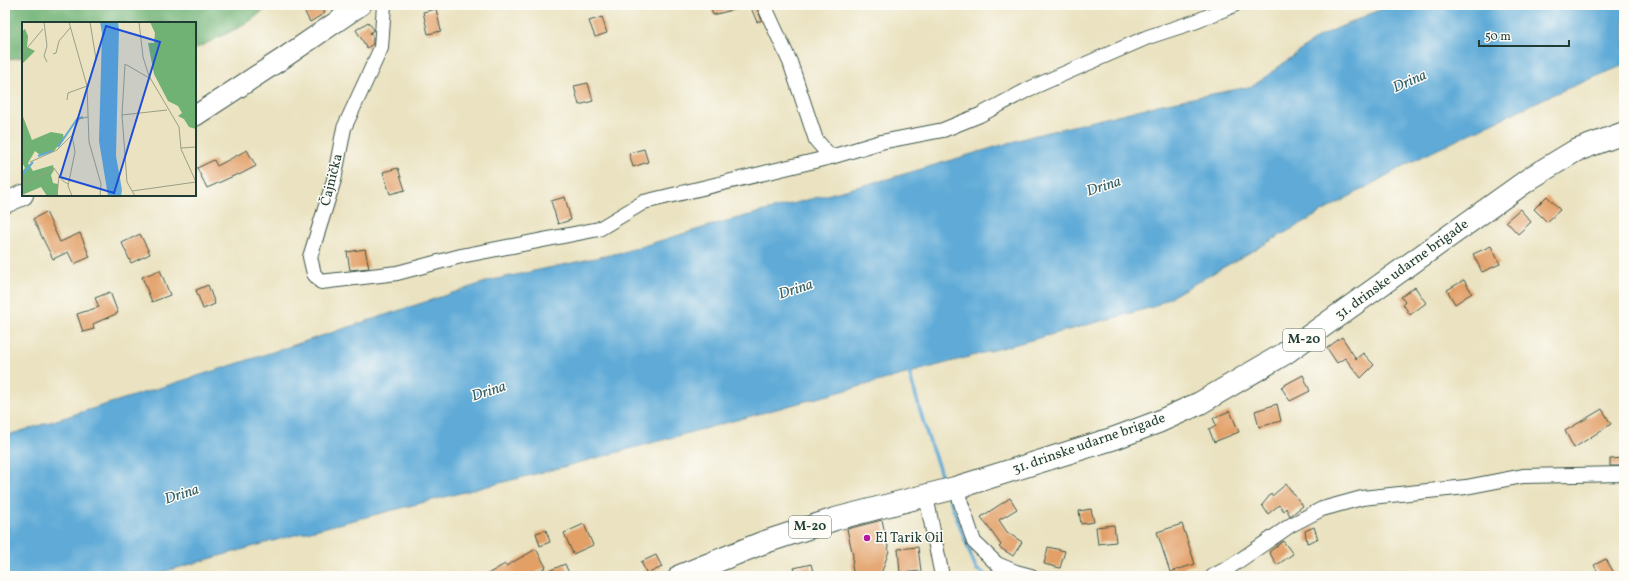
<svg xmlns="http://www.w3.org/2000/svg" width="1629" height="581" font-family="Vollkorn,serif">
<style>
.forest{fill:#6fb274;stroke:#477854}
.water{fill:#5faad7;stroke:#3f7486}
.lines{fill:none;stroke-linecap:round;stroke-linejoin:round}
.stream{stroke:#5faad7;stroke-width:3.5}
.building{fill:#e29f66}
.street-casing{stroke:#3d5649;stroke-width:16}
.secondary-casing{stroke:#3d5649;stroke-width:22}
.primary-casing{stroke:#3d5649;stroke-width:24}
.street{stroke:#fff;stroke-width:14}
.secondary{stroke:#fff;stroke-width:20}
.primary{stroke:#fff;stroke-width:22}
.poi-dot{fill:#b5179e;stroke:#fdfcf7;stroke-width:1.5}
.labels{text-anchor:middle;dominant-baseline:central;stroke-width:3;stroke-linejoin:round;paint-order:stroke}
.shield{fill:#fdfcf7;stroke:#62766e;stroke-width:1}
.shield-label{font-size:13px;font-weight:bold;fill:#1f3d34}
.street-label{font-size:14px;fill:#1f3d34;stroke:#fdfcf7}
.poi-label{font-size:14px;fill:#1f3d34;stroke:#fdfcf7;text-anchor:start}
.water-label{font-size:15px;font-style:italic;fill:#325e65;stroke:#fdfcf7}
.inset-river{fill:none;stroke:#5faad7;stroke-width:2}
.inset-road{fill:none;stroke:#99a088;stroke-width:1}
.view{fill:#1d4ed8;fill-opacity:0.15;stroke:#1d4ed8;stroke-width:2}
.inset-edge{fill:none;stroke:#1f3d34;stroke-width:2}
</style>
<rect width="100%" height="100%" fill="#fdfcf7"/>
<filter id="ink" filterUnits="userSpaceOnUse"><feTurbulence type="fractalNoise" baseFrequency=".025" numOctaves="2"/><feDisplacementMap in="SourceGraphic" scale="8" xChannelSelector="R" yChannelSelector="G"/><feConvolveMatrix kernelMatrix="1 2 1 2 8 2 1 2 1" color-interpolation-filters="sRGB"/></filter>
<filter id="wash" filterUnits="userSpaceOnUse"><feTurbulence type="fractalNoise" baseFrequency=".012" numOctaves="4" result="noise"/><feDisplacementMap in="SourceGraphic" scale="16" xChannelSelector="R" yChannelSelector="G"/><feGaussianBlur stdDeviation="0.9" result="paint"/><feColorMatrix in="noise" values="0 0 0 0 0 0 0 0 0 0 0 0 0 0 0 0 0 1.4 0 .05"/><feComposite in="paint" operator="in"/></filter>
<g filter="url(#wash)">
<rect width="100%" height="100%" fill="#eae2c0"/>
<!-- forest -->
<path class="forest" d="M5,5H271L246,24L195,49V23H23V57L5,60Z"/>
<!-- water -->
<path class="water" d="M1390,5H1624V65L1547,97L1409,163L1153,307L563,467L287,537L149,576H5V436L239,363L492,280L623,252L719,223L891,178L1032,136L1162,104L1253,86L1320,36Z"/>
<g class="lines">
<!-- stream -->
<g class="stream">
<path d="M908,369L927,434L944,483"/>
<path d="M949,497L976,569L988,576"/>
</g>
</g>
<g id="blocks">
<!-- building -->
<g class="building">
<path d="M301,5H320L325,13L310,22Z"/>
<path d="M710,5H740V8L713,15Z"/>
<path d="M756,6L762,20L757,22L751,8Z"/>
<path d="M436,9L441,31L428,34L423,12Z"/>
<path d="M602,17L607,33L595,37L589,21Z"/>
<path d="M368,22L374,30L370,33L373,37V44L367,48L356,30Z"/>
<path d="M588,83L593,101L579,105L574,86Z"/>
<path d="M644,149L648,162L633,167L629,153Z"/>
<path d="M247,150L256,166L239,175L238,174L207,188L197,168L214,160L217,166Z"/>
<path d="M398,168L405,190L390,194L383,172Z"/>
<path d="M1547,196L1560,210L1547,222L1534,209Z"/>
<path d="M565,197L571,220L558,224L551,201Z"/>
<path d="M1520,209L1531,222L1518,234L1506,221Z"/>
<path d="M46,212L60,242L80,233L90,257L74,264L68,252L53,259L33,219Z"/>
<path d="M140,234L150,254L131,263L122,243Z"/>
<path d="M1491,246L1500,264L1482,272L1473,254Z"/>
<path d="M365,249L369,268L350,270L347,252Z"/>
<path d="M160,270L170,295L152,302L142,277Z"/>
<path d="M1464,280L1472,293L1455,304L1447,290Z"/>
<path d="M208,285L215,304L203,309L196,290Z"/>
<path d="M1415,287L1426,303L1410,315L1403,304L1405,302L1401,297Z"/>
<path d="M110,292L118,313L93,324L94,329L83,332L77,314L99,307L95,298Z"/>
<path d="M1342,337L1356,359L1363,353L1374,365L1361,378L1345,358L1337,363L1327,348Z"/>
<path d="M1303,375L1310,391L1290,401L1281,387Z"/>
<path d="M1277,404L1281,421L1259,427L1255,411Z"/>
<path d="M1602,409L1611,424L1574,448L1565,431Z"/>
<path d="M1230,411L1239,432L1214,442L1209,429L1216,425L1213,418Z"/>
<path d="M1624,458V466H1610V459Z"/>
<path d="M1286,484L1303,506L1290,516L1286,508L1284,511L1279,505L1268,514L1262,505L1271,494L1272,496Z"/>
<path d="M1010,498L1017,509L999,520L1007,532L1022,542L1013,556L999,547L1001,545L981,517Z"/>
<path d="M1091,509L1094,522L1081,524L1079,511Z"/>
<path d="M882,520L889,551L881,574L874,576H854L852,566L853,556L847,529Z"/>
<path d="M584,524L593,545L573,554L564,533Z"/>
<path d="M1182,524L1195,564L1170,572L1157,532Z"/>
<path d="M1114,525L1116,542L1098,544L1096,527Z"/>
<path d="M1314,527L1318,539L1307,543L1305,531Z"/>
<path d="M546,530L550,542L540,546L536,533Z"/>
<path d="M1283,541L1293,554L1277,565L1269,552Z"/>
<path d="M918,547L921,571L900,573L898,549Z"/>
<path d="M1048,547L1065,551L1060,568L1044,564Z"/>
<path d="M536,549L546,567L530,576H484L505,564L506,566Z"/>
<path d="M656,555L662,567L647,574L641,562Z"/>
<path d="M1606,559L1614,573L1609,576H1600L1594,565Z"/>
<path d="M565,564L570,576H537Z"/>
<path d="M811,564L814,576H797L794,568Z"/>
</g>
</g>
</g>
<g filter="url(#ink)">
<use href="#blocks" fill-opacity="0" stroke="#3d5649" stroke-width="1"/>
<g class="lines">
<defs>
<g id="street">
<path d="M384,5L381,48L344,128L334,180L310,257L314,274L321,282L397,273L461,256L599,229L644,202L831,157"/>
<path d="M764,5L790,62L816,140L831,157L881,142L943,130L980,115L1029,89L1086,64L1148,37L1197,21L1234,5"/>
<path d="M956,488L974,542L997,564L1016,572L1031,576"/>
<path d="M926,496L942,576"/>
<path d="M1213,576L1230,567L1291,525L1322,509L1362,498L1466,487L1523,476L1624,474"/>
</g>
<g id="secondary">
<path d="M195,116L282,59L361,5"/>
<path d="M5,203L23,195"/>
</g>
<path id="primary" d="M680,576L762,543L835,519L955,488L1115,438L1158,422L1200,403L1284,354L1532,177L1575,151L1624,133"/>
</defs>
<!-- street casing -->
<use href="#street" class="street-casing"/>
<!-- secondary casing -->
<use href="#secondary" class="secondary-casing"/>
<!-- primary casing -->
<use href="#primary" class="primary-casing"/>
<!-- street -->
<use href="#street" class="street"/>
<!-- secondary -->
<use href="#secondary" class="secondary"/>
<!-- primary -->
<use href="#primary" class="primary"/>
</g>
</g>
<!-- markers -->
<circle class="poi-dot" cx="867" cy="538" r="4"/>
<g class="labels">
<!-- shield labels -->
<g class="shield">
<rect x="1283" y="329" width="42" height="22" rx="3"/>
<rect x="789" y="516" width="42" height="22" rx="3"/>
</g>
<g class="shield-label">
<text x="1304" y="340">M-20</text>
<text x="810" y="527">M-20</text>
</g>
<!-- street labels -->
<g class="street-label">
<text transform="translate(332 180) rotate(-76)">Čajnička</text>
<text transform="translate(1402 270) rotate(-36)">31. drinske udarne brigade</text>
<text transform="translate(1089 444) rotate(-19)">31. drinske udarne brigade</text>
</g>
<!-- poi labels -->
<g class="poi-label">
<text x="875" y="538">El Tarik Oil</text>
</g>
<!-- water labels -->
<g class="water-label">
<text transform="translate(1410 82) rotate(-24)">Drina</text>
<text transform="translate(1104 187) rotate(-18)">Drina</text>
<text transform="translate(796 290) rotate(-18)">Drina</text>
<text transform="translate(489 392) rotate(-18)">Drina</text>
<text transform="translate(182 495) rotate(-18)">Drina</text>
</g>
</g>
<!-- overview -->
<g transform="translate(22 22)">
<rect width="174" height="174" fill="#eae2c0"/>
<path d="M128,0H174V107L167,105L162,97L156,94L160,91L156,84L146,79L132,52L126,21H132L133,11ZM3,7L6,14L5,25L13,29L0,42V9ZM0,92L10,118L29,110L41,112L42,117L31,130L18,133L13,129L6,141L11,149L31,143L32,148L29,153L31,161L36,162V174H25L19,165L0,173V150L3,146L0,140Z" fill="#6fb274"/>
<path d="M78,0H96L97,7L94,134L100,168L99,174H86L77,119L80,11Z" fill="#5faad7"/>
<path class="inset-river" d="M36,125L55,97L61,95M16,134L30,129M0,153L11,140"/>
<path class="inset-road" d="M22,0L25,24L22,34L25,40M47,0L65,64L67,120L79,162L78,174M68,0L74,37M117,0L121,35L127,54L157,105L159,127L174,160M0,32L21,7M31,32L34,31L37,19L48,6M45,78L46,71L65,64M100,93L103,42L129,57M159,126L174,125M8,140L35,128L49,114M0,163L32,146L41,159L46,162M110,169L174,160M35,174L37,154M50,174L46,164L53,130L50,113L57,97L66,95M113,174L105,160L100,93L145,88"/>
<path class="view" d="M84,4L138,20L92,171L38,155Z"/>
<rect width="174" height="174" class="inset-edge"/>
</g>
<!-- margin -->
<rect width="1629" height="581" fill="none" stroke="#fdfcf7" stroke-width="20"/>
<!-- scale -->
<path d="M1479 40v6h90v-6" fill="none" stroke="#1f3d34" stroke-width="2"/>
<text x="1485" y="40" font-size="12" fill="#1f3d34" stroke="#fdfcf7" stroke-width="3" paint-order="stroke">50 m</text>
</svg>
